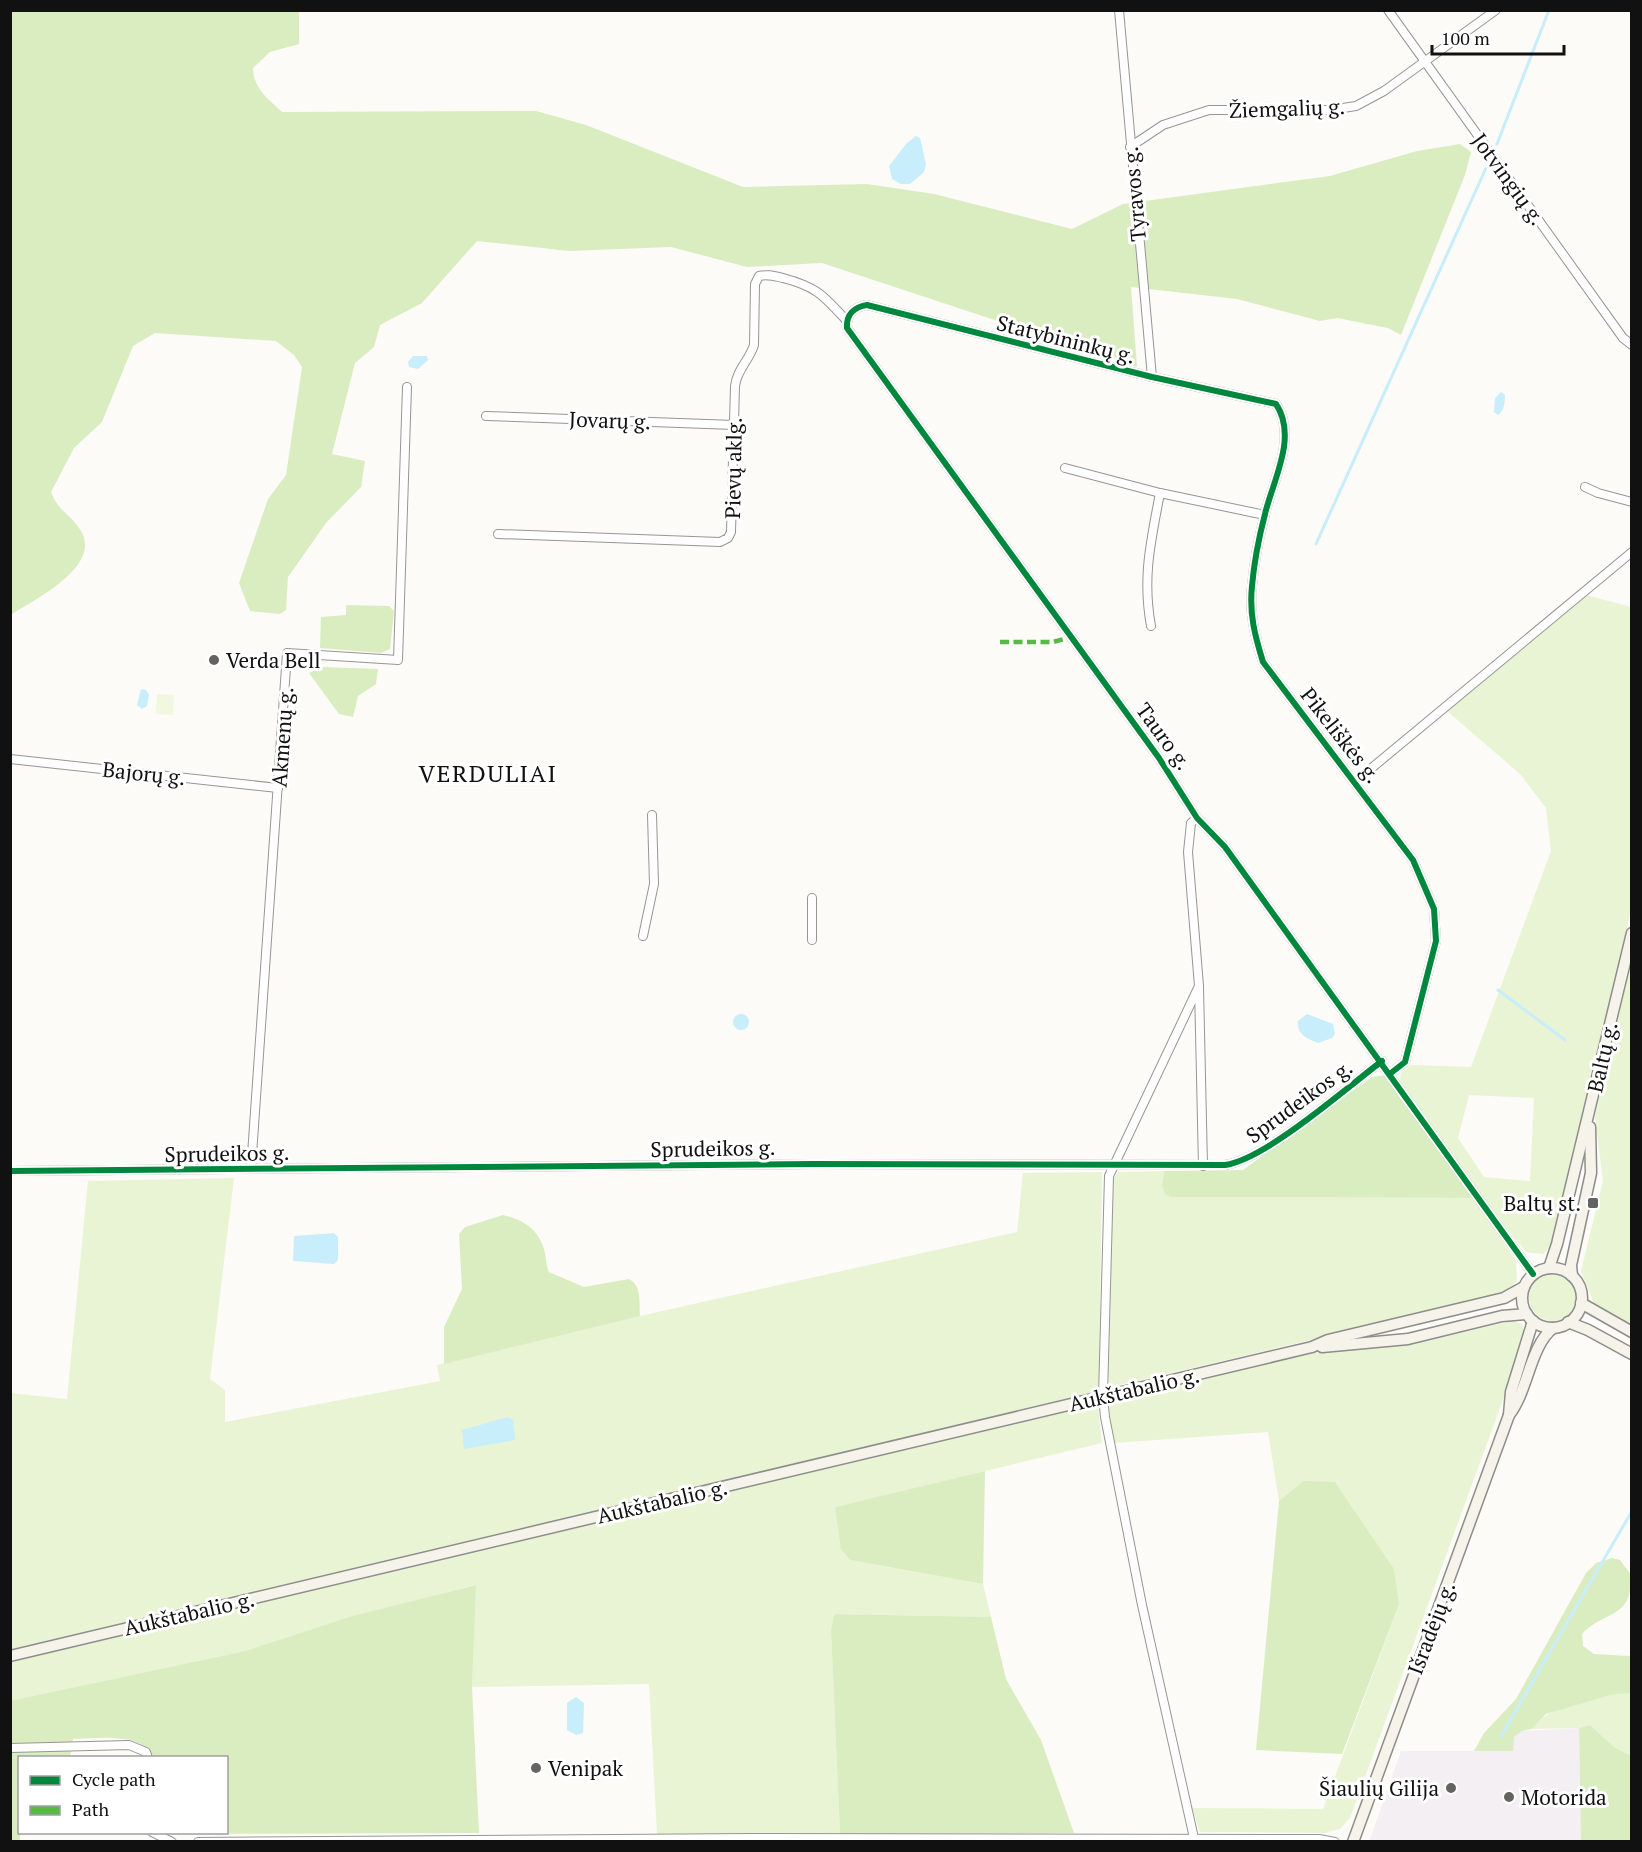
<svg xmlns="http://www.w3.org/2000/svg" width="1642" height="1852" font-family="'PT Serif',serif">
<style>
.industrial{fill:#f4eff3}
.green{fill:#e9f4d4;fill-rule:evenodd}
.forest{fill:#daedc1}
.pitch{fill:#f2f8df}
.water{fill:#c8edfb}
.lines{fill:none;stroke-linecap:round;stroke-linejoin:round}
.stream{stroke:#c8edfb;stroke-width:3}
.street-casing{stroke:#979695;stroke-width:10}
.secondary-casing{stroke:#8d8d8b;stroke-width:13}
.street{stroke:#fffefe;stroke-width:8}
.secondary{stroke:#f6f3eb;stroke-width:10}
.quiet{stroke:#58b947;stroke-width:4.5;stroke-dasharray:9 4.5;stroke-linecap:butt}
.cycleway-casing{stroke:#fff;stroke-width:10}
.cycleway{stroke:#00873e;stroke-width:6}
.poi-dot{fill:#636362;stroke:#fff;stroke-width:2}
.labels{text-anchor:middle;dominant-baseline:central;stroke-width:6;stroke-linejoin:round;paint-order:stroke}
.street-label{font-size:21px;fill:#111;stroke:#fff}
.poi-label{font-size:21px;fill:#111;stroke:#fff;text-anchor:start}
.quarter-label{font-size:24px;letter-spacing:1.5px;fill:#111;stroke:#fff}
</style>
<rect width="100%" height="100%" fill="#fcfbf7"/>
<!-- industrial -->
<path class="industrial" d="M1579,1728L1581,1841L1369,1842L1401,1751H1512L1514,1737L1522,1731Z"/>
<!-- green -->
<g class="green">
<path d="M1586,595L1631,607V911L1552,1245L1543,1254L1526,1252L1491,1209L1400,1081L1401,1073L1411,1065L1471,1067L1551,851L1546,808L1520,774L1447,711ZM1469,1095L1534,1098L1530,1181L1484,1177L1458,1138Z"/>
<path d="M1631,964V1328L1595,1306L1581,1271L1603,1181L1595,1117Z"/>
<path d="M1164,1171L1162,1185L1170,1197L1474,1198L1516,1261L1517,1280L1510,1291L1494,1297L1115,1386L1109,1382L1108,1374L1112,1181L1118,1172Z"/>
<path d="M1102,1172L1099,1387L1095,1392L11,1650L10,1393L67,1399L88,1181L234,1178L210,1379L225,1390V1422L440,1381L437,1365L640,1316L1017,1232L1023,1173Z"/>
<circle cx="1553" cy="1297" r="24"/>
<path d="M1512,1321L1522,1324L1524,1331L1523,1345L1350,1818L1340,1829L1324,1833L1200,1832L1192,1808L1323,1809L1399,1604L1303,1481L1279,1501L1268,1432L1115,1443C1111,1429 1104,1412 1113,1399L1305,1354L1426,1341Z"/>
<path d="M1092,1404L1098,1408L1102,1443L835,1507L850,1560L983,1584L991,1617L834,1614L831,1630L840,1834H657L649,1684L472,1687L475,1585L352,1616L245,1651L11,1701L10,1661Z"/>
<path d="M1631,1693V1756L1614,1747L1590,1725L1579,1728L1531,1729C1546,1706 1605,1694 1631,1693Z"/>
</g>
<!-- forest -->
<g class="forest">
<path d="M11,11H299V44L270,52L253,68C253,88 268,99 282,112L536,111L586,125L743,187L867,184L934,194L1072,229L1123,204L1330,176L1417,151L1460,144L1471,152L1465,175L1401,335L1388,328L1337,318L1320,321L1237,299L1131,287L1137,367L822,263L747,267L671,247L569,251L477,241L422,303L380,325L374,347L355,363L332,454L365,461L361,487L326,523L288,577L286,610L280,614L250,611L239,583L268,499L286,475L302,367L294,355L276,341L155,333L133,346L102,422L74,448L51,492C58,511 69,513 79,528C106,565 35,599 11,615Z"/>
<path d="M346,605L389,606L394,611L390,649L381,653L320,648L321,617L346,615Z"/>
<path d="M322,667L378,669L376,684L358,696L353,717L339,714L309,673Z"/>
<path d="M1387,1075L1474,1198L1170,1197L1165,1194L1162,1185L1164,1171L1243,1170L1372,1077Z"/>
<path d="M503,1215C524,1220 540,1230 545,1253C546,1260 546,1265 549,1272L584,1287L629,1279C642,1286 639,1302 640,1316L444,1364V1327L462,1289L459,1234L465,1227Z"/>
<path d="M985,1471L983,1584L850,1560L841,1549L835,1507Z"/>
<path d="M1303,1481L1335,1482L1394,1569L1399,1604L1342,1754L1256,1750L1279,1501Z"/>
<path d="M1612,1558L1620,1560L1631,1575C1632,1620 1606,1609 1582,1634L1583,1646L1594,1654L1631,1656V1693L1610,1695L1546,1714L1531,1729L1522,1731L1514,1737L1513,1751H1474L1484,1733L1516,1699L1586,1573L1596,1563Z"/>
<path d="M476,1585L472,1687L479,1833L166,1834L163,1833L226,1832V1758L153,1757C139,1731 99,1739 73,1739L70,1757L20,1758V1841H11L10,1701L245,1651L352,1616Z"/>
<path d="M834,1614L991,1617L1006,1679L1041,1740L1074,1833L840,1834L831,1630Z"/>
<path d="M1590,1725L1614,1747L1631,1756V1841H1581L1579,1728Z"/>
</g>
<!-- pitch -->
<path class="pitch" d="M157,694L174,695L173,715L156,714Z"/>
<!-- water -->
<g class="water">
<path d="M916,136L920,138L926,164L924,172L910,184H901L892,179L889,166L906,144Z"/>
<path d="M413,356H427L428,360L418,369L409,367L408,362Z"/>
<path d="M1501,392L1505,395C1505,402 1504,412 1498,415L1494,412L1495,398Z"/>
<path d="M141,689L146,690L149,695L147,706L142,709L137,705Z"/>
<circle cx="741" cy="1022" r="8"/>
<path d="M1307,1014L1333,1024L1335,1034L1332,1038L1318,1043C1307,1038 1297,1035 1298,1021Z"/>
<path d="M334,1233L338,1237V1260L334,1264L293,1261L294,1236Z"/>
<path d="M508,1417L513,1420L515,1440L464,1449L462,1430Z"/>
<path d="M576,1697L584,1703L583,1733L576,1735L567,1730V1703Z"/>
</g>
<g class="lines">
<!-- stream -->
<g class="stream">
<path d="M1497,144L1549,10"/>
<path d="M1316,544L1486,168"/>
<path d="M1498,990L1565,1040"/>
<path d="M1501,1736L1632,1511"/>
</g>
<defs>
<g id="street">
<path d="M1119,10L1152,377"/>
<path d="M1388,10L1623,338L1632,345"/>
<path d="M1130,147L1163,125L1209,110H1330L1356,106L1384,91L1496,10"/>
<path d="M486,416L734,425"/>
<path d="M1065,468L1160,493L1265,515"/>
<path d="M1585,487L1598,493L1632,502"/>
<path d="M498,534L720,542L728,538L731,532L735,386C737,369 749,361 754,345L755,284L759,276C768,274 774,276 783,278C817,287 823,295 846,320"/>
<path d="M1151,626C1142,577 1151,541 1160,493"/>
<path d="M10,759L278,788"/>
<path d="M1356,781L1632,552"/>
<path d="M812,898V940"/>
<path d="M643,936L654,884L652,815"/>
<path d="M1199,987L1203,1166"/>
<path d="M1391,1073L1405,1062L1407,1054L1436,941L1434,909L1413,860L1263,662C1255,636 1249,614 1252,586C1254,563 1259,537 1265,514C1273,480 1298,437 1276,404L1152,377L867,305C854,307 846,315 847,328L1159,758L1197,818L1225,847L1533,1274"/>
<path d="M251,1169L287,653L398,660L407,387"/>
<path d="M10,1171L813,1164L1225,1165C1266,1159 1345,1089 1382,1061"/>
<path d="M10,1748L129,1745L146,1752L148,1758"/>
<path d="M152,1832L172,1842"/>
<path d="M1194,1838L1142,1605L1105,1417L1103,1396L1109,1176L1199,986L1188,852L1191,823L1197,818"/>
<path d="M198,1842L752,1838L1319,1839L1335,1842"/>
</g>
<g id="secondary">
<path d="M1549,1268L1557,1244L1632,933"/>
<circle cx="1552" cy="1298" r="30"/>
<path d="M1572,1276L1571,1265L1591,1173L1590,1127"/>
<path d="M1581,1303L1632,1332"/>
<path d="M1568,1322L1588,1330L1632,1354"/>
<path d="M1322,1347L1408,1339L1502,1316L1527,1314"/>
<path d="M1509,1415L1511,1392L1533,1321"/>
<path d="M10,1656L1312,1347L1328,1340L1504,1298L1524,1287"/>
<path d="M1353,1842L1509,1415C1528,1391 1530,1346 1553,1328"/>
</g>
</defs>
<!-- street casing -->
<use href="#street" class="street-casing"/>
<!-- secondary casing -->
<use href="#secondary" class="secondary-casing"/>
<!-- street -->
<use href="#street" class="street"/>
<!-- secondary -->
<use href="#secondary" class="secondary"/>
<!-- quiet -->
<path class="quiet" d="M1000,642H1053L1071,637"/>
<defs>
<g id="cycleway">
<path d="M1391,1073L1405,1062L1407,1054L1436,941L1434,909L1413,860L1263,662C1255,636 1249,614 1252,586C1254,563 1259,537 1265,514C1273,480 1298,437 1276,404L1152,377L867,305C854,307 846,315 847,328L1159,758L1197,818L1225,847L1533,1274"/>
<path d="M10,1171L813,1164L1225,1165C1266,1159 1345,1089 1382,1061"/>
</g>
</defs>
<!-- cycleway casing -->
<use href="#cycleway" class="cycleway-casing"/>
<!-- cycleway -->
<use href="#cycleway" class="cycleway"/>
</g>
<!-- markers -->
<g class="poi-dot">
<circle cx="214" cy="660" r="6"/>
<rect x="1587" y="1197" width="12" height="12" rx="3"/>
<circle cx="536" cy="1768" r="6"/>
<circle cx="1451" cy="1788" r="6"/>
<circle cx="1509" cy="1797" r="6"/>
</g>
<g class="labels">
<!-- street labels -->
<g class="street-label">
<text transform="translate(1287 108) rotate(-2)">Žiemgalių g.</text>
<text transform="translate(1509 179) rotate(54)">Jotvingių g.</text>
<text transform="translate(1134 194) rotate(-95)">Tyravos g.</text>
<text transform="translate(1066 339) rotate(14)">Statybininkų g.</text>
<text transform="translate(610 420) rotate(2)">Jovarų g.</text>
<text transform="translate(733 468) rotate(-89)">Pievų aklg.</text>
<text transform="translate(1341 735) rotate(52)">Pikeliškės g.</text>
<text transform="translate(1164 736) rotate(54)">Tauro g.</text>
<text transform="translate(282 737) rotate(-86)">Akmenų g.</text>
<text transform="translate(144 773) rotate(6)">Bajorų g.</text>
<text transform="translate(1602 1057) rotate(-77)">Baltų g.</text>
<text transform="translate(1299 1101) rotate(-36)">Sprudeikos g.</text>
<text transform="translate(713 1148) rotate(-1)">Sprudeikos g.</text>
<text transform="translate(227 1153) rotate(-1)">Sprudeikos g.</text>
<text transform="translate(1134 1389) rotate(-13)">Aukštabalio g.</text>
<text transform="translate(662 1501) rotate(-13)">Aukštabalio g.</text>
<text transform="translate(189 1613) rotate(-13)">Aukštabalio g.</text>
<text transform="translate(1431 1628) rotate(-69)">Išradėjų g.</text>
</g>
<!-- poi labels -->
<g class="poi-label">
<text x="226" y="660">Verda Bell</text>
<text x="1581" y="1203" text-anchor="end">Baltų st.</text>
<text x="548" y="1768">Venipak</text>
<text x="1439" y="1788" text-anchor="end">Šiaulių Gilija</text>
<text x="1521" y="1797">Motorida</text>
</g>
<!-- quarter labels -->
<g class="quarter-label">
<text x="488" y="773">VERDULIAI</text>
</g>
</g>
<!-- border -->
<rect width="1642" height="1852" fill="none" stroke="#111111" stroke-width="24"/>
<!-- legend -->
<rect x="18" y="1756" width="210" height="78" fill="#ffffff" stroke="#a0a0a0" stroke-width="1.5"/>
<rect x="30" y="1776" width="30" height="9" fill="#00873e" stroke="#a0a0a0" stroke-width="1.5"/>
<text x="72" y="1786" font-size="18" fill="#111111">Cycle path</text>
<rect x="30" y="1806" width="30" height="9" fill="#58b947" stroke="#a0a0a0" stroke-width="1.5"/>
<text x="72" y="1816" font-size="18" fill="#111111">Path</text>
<!-- scale -->
<path d="M1432 45v9h132v-9" fill="none" stroke="#111111" stroke-width="3"/>
<text x="1441" y="45" font-size="18" fill="#111111" stroke="#ffffff" stroke-width="4.5" paint-order="stroke">100 m</text>
</svg>
